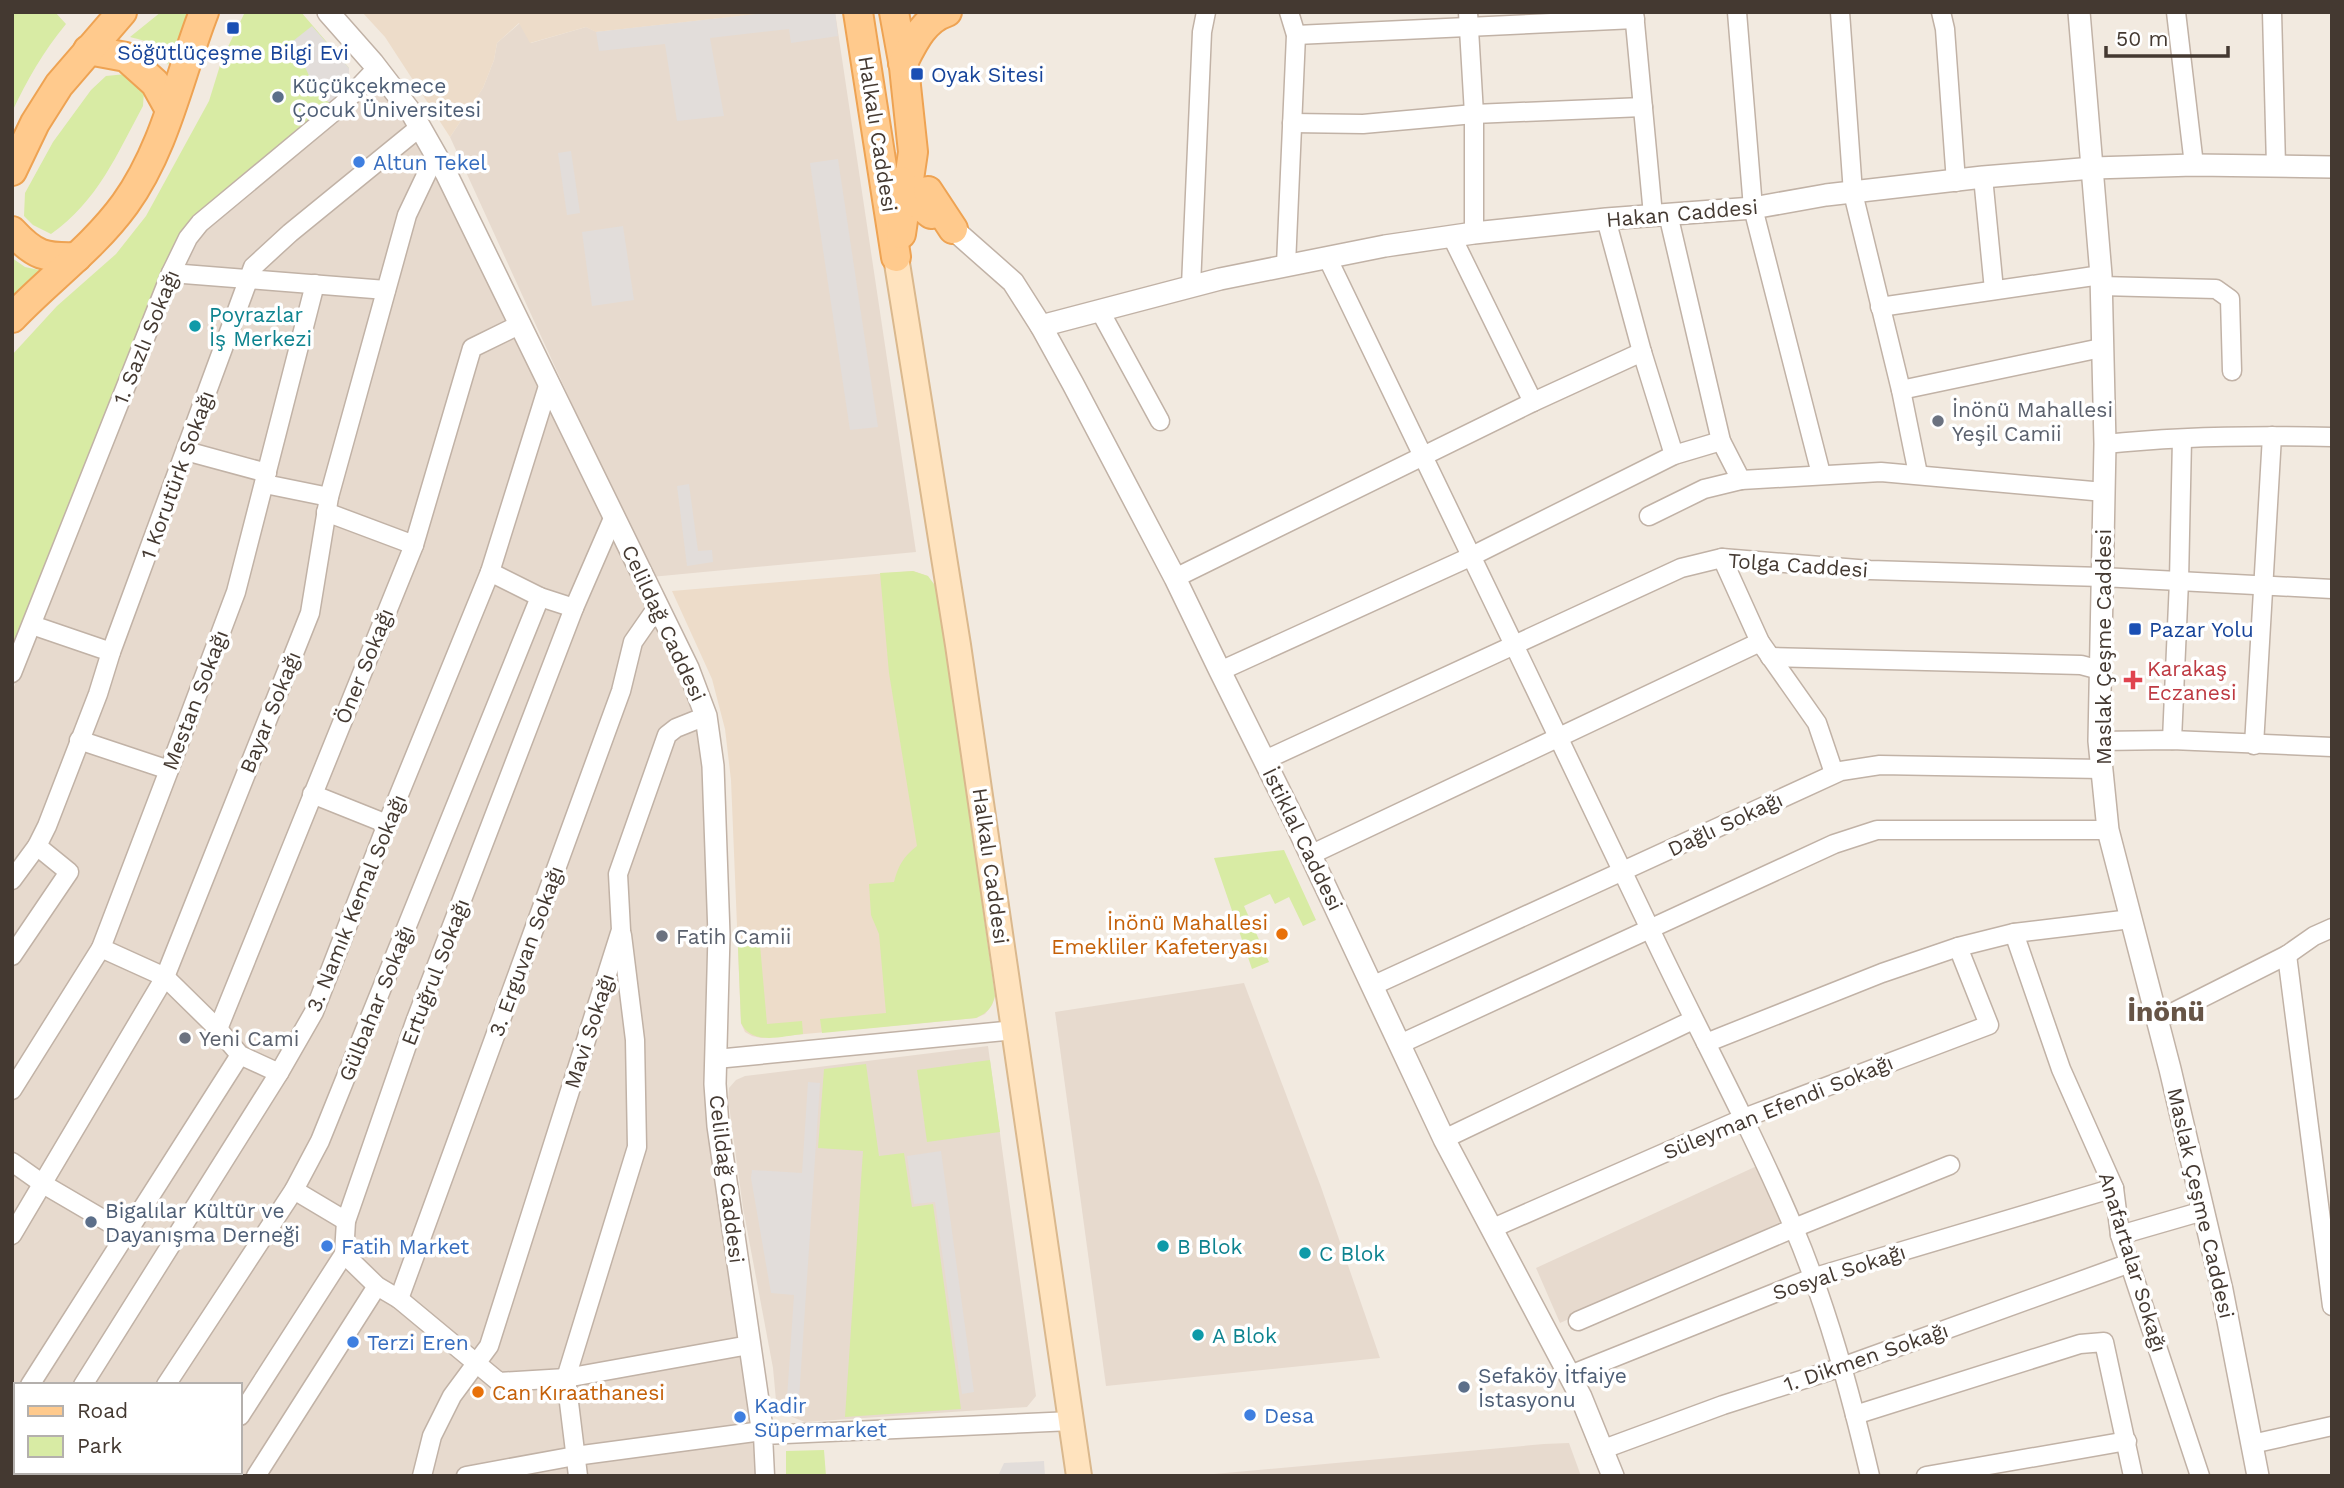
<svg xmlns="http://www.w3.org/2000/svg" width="2344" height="1488" font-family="'Work Sans',sans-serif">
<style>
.residential{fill:#e7dace;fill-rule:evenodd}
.education{fill:#eddcc9}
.green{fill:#d8eba4}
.parking{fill:#e2ddda}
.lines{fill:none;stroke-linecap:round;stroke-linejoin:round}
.minor-casing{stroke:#c1b2a6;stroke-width:21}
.tertiary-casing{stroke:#c1b2a6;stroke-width:24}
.secondary-casing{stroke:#dab88d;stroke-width:28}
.primary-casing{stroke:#eea353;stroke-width:32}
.minor{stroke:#fff;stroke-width:18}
.tertiary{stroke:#fff;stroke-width:21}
.secondary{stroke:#ffe3be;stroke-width:24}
.primary{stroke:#ffca8d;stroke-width:28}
.transit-dot{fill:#1a4fb4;stroke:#fff;stroke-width:2.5}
.service-dot{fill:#5c6f8a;stroke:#fff;stroke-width:2.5}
.shop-dot{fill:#3f7fe0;stroke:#fff;stroke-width:2.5}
.culture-dot{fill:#0f9aa8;stroke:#fff;stroke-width:2.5}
.worship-dot{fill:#6b7280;stroke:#fff;stroke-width:2.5}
.health-dot{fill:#e0444e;stroke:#fff;stroke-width:2.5}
.food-dot{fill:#e8710a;stroke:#fff;stroke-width:2.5}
.labels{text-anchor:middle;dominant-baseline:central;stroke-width:7;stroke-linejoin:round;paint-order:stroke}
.transit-label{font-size:21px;fill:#164399;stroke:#fff;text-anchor:start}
.service-label{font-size:21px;fill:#4e5e75;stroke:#fff;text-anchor:start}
.street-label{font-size:21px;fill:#443931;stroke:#fff}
.shop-label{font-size:21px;fill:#366cbe;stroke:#fff;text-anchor:start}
.culture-label{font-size:21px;fill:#0d838f;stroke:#fff;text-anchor:start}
.worship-label{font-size:21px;fill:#5b616d;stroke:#fff;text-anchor:start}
.health-label{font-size:21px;fill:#be3a42;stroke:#fff;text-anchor:start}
.food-label{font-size:21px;fill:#c56008;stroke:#fff;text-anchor:end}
.district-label{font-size:28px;font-weight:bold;fill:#675547;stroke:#fff}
</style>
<rect width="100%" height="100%" fill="#f2eae0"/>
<!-- residential -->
<g class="residential">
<path d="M775,12H835L916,552L651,577L450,137L483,88L494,60L497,43L520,23L531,43L586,27L597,32Z"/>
<path d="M376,73L409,117L702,720L714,970L760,1476H12V692L173,277L190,240ZM16,1385H240V1472H16Z"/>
<path d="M1244,983L1321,1187L1380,1358L1106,1386L1055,1012Z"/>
<path d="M988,1046L1036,1396L1027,1407L805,1422L777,1411L773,1368L743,1208L728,1098L729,1088L736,1080L745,1076Z"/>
<path d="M1759,1165L1785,1220L1560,1323L1536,1268Z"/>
<path d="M1569,1443L1581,1476H1192L1544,1444Z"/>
</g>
<!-- education -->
<g class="education">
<path d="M362,12H775L596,32L586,27L530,43L519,23L497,43L494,60L483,88L450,137L385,37Z"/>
<path d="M913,571L928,576L995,996L992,1005L985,1014L976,1018L761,1038L752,1036L745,1032L741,1023L731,780L725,729L712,679L672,591Z"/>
</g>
<!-- green -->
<g class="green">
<path d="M12,12H55L66,24C43,52 27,80 12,112Z"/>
<path d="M161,12H189L168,65C160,44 150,42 130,37Z"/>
<path d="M245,12H301L349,68V84L338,96L193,217L180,233L12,647V355L57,306L116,254L146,216L209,101L222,59Z"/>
<path d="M126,74L144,91L143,106C117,154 98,201 51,234L33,225L24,216L25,193L53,142L91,90L106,76Z"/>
<path d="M12,258L25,267L39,270L12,299Z"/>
<path d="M913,571L928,576L937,588L995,996C992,1008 987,1013 976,1018L822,1033L820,1019L886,1013L879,934L871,915L869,884L894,882C898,866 903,857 917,846L889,673L880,573Z"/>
<path d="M1284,850L1316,920L1303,926L1289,897L1275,904L1270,894L1244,906L1269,962L1252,969L1214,858Z"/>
<path d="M760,945L767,1024L802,1021L803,1034C782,1036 752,1046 741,1023L738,947Z"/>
<path d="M990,1060L1000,1132L927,1142L917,1070Z"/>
<path d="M866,1064L879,1156L904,1153L912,1207L933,1204L961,1409L845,1417L863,1151L818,1148L824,1069Z"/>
<path d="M824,1450L826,1476H786V1451Z"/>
</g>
<!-- parking -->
<g class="parking">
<path d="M775,12H835L838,36L791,43L789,29L710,38L724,116L677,121L665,44L599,51L596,32Z"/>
<path d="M312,26L349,68V84L330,103L318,95L293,41Z"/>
<path d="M571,151L580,213L567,215L558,153Z"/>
<path d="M838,159L878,427L850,430L810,163Z"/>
<path d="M623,226L634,300L592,306L582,232Z"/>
<path d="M689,484L698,551L712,550L713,562L687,566L677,486Z"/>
<path d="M808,1082L820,1083L799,1399L787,1398L794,1295L771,1293L751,1178L752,1170L802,1173Z"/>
<path d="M941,1151L974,1392L962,1394L935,1202L914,1204L907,1156Z"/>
<path d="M1044,1461L1045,1476H998L1004,1463Z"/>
</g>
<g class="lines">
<defs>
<g id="minor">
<path d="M1468,12L1474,114V233"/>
<path d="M1634,12L1653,215"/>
<path d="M1737,12L1753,208L1821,474"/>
<path d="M1840,12L1853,193L1901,390L1918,474"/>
<path d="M1941,12L1945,29L1956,182"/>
<path d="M2176,12L2194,165"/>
<path d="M2272,12L2276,166"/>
<path d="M1296,35L1635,19"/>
<path d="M1292,123L1363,124L1474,114L1643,107"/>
<path d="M1983,177L1994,290"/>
<path d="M1668,214L1721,441L1741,480L1881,472L2104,492"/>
<path d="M1606,219L1642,352L1674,455"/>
<path d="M1452,237L1533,402"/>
<path d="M1327,257C1434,482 1544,704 1650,929C1697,1029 1750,1125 1793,1226C1827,1306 1850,1391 1870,1476"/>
<path d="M1286,265L1296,35L1289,12"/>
<path d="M171,273L386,290"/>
<path d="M1191,286L1202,32L1206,12"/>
<path d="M2101,286L2216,289L2230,299L2232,371"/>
<path d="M1880,307L2101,275"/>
<path d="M1100,311L1160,421"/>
<path d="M1901,390L2101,348"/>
<path d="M2105,444C2180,436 2256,435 2332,437"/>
<path d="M186,451L267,473"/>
<path d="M265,484L329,497"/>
<path d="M326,512L414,545"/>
<path d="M1649,516L1704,489L1741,480"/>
<path d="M1722,558L1760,642L1817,723L1834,773"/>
<path d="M490,572L540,597L574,608"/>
<path d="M1175,578L1533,402L1642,352"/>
<path d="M32,625L111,652"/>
<path d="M1770,657L2081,665L2100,670"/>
<path d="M1220,671L1470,557L1674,455L1721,441"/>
<path d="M12,673L171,273L188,238L200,223L342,105L377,68"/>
<path d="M79,740L169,770"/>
<path d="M2172,740L2179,581L2182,439"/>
<path d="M2099,741L2172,740L2332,747"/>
<path d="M2254,745L2272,436"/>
<path d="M1265,760L1681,568L1722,558L1870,570L2102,577L2332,589"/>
<path d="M312,794L387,824"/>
<path d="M1310,855L1760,642"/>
<path d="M12,880L37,846L47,826L98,694L111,652L253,267L290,233L420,127"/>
<path d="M2014,933L2061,1069L2114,1188L2120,1235L2200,1476"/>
<path d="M101,948L165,977L218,1029L240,1055L279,1073"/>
<path d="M2287,955L2332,1306"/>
<path d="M12,956L69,872L37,846"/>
<path d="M1372,986L1841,771L1880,765L2101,769"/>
<path d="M2158,1020L2287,955L2314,936L2332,928"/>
<path d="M218,1029L414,545L472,348L521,324"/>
<path d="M1706,1043L1882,973L1958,947L2014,933L2131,919"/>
<path d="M1400,1044L1834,844L1877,830H2108"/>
<path d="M716,1059L1015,1030"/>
<path d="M12,1090L101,948L169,770L236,592L315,284"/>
<path d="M1444,1139L1693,1020"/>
<path d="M12,1162L43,1184L125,1232"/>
<path d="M294,1190L346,1221"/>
<path d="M1493,1228L1744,1118L1989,1025L1958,947"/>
<path d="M12,1235L165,977L310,613L329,497L407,215L436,154"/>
<path d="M2120,1235L2203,1211"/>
<path d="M344,1254L377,1286L399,1299L499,1382L566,1378L749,1345"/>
<path d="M399,1299L621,691L633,642L658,606"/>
<path d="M1578,1321L1794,1228L1950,1165"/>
<path d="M1570,1375L1812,1278L2114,1188"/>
<path d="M30,1385L240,1055"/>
<path d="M83,1385L279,1073L314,1012L387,824L490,572L549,383"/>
<path d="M166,1385L294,1190L320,1141L540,597"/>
<path d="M12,1414L16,1408"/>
<path d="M1855,1415L2080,1344L2104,1342L2133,1476"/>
<path d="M240,1416L344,1254L346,1221L415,1022L574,608L614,516"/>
<path d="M2252,1444L2332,1426"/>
<path d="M1601,1450L1723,1405L1842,1367L2130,1263"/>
<path d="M26,1476L28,1472"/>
<path d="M106,1476L108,1472"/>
<path d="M201,1476L203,1472"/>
<path d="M256,1476L377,1286"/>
<path d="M422,1476L432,1436L452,1396L489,1346L621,930L618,874L667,735L676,728L706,716"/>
<path d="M466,1476L575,1456L762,1431"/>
<path d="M578,1476L566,1378L637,1147L635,1040L622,935"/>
<path d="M765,1476L763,1435L1072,1421"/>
<path d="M1926,1476L2127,1441"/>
</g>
<g id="tertiary">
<path d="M328,12L373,63L413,115L446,173L688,668L706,716L713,766L719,935L715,1084L718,1126L763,1435"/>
<path d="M2079,12L2101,275L2105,444L2099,741L2108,830L2170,1069L2222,1290L2258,1476"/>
<path d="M953,229L1013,282L1041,326L1073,384L1175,578L1220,671L1296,824L1444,1139L1581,1397L1613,1476"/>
<path d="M1041,326L1220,279L1385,246L1474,233L1606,219L1753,208L1826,195L1983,177L2093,168L2194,165L2332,167"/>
</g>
<path id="secondary" d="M896,257L958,645L1079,1476"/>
<g id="primary">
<path d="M858,12L896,257"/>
<path d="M894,12L904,67L913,152L901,234"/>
<path d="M88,50L126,57L155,83L170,110"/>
<path d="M903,63C913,43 924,19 947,12"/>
<path d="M12,171L35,123L59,85L122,12"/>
<path d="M901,181L907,195L931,214"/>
<path d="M928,191L953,229"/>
<path d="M12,231C35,256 45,258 77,257"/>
<path d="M12,318C49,279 93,248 125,204C166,147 179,76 204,12"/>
</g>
</defs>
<!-- minor casing -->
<use href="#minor" class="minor-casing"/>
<!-- tertiary casing -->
<use href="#tertiary" class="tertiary-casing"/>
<!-- secondary casing -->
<use href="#secondary" class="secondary-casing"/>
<!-- primary casing -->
<use href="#primary" class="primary-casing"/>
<!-- minor -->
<use href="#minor" class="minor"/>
<!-- tertiary -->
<use href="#tertiary" class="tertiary"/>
<!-- secondary -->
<use href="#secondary" class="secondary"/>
<!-- primary -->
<use href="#primary" class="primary"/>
</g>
<!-- markers -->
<g class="transit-dot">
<rect x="226" y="21" width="14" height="14" rx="3.5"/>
<rect x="910" y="67" width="14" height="14" rx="3.5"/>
<rect x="2128" y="622" width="14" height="14" rx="3.5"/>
</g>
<g class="service-dot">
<circle cx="278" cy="97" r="7"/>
<circle cx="91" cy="1222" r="7"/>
<circle cx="1464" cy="1387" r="7"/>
</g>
<g class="shop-dot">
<circle cx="359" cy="162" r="7"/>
<circle cx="327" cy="1246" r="7"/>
<circle cx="353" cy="1342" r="7"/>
<circle cx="1250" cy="1415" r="7"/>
<circle cx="740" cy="1417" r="7"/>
</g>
<g class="culture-dot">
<circle cx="195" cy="326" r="7"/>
<circle cx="1163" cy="1246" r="7"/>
<circle cx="1305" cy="1253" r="7"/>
<circle cx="1198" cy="1335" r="7"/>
</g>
<g class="worship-dot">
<circle cx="1938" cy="421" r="7"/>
<circle cx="662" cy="936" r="7"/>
<circle cx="185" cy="1038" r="7"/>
</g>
<path class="health-dot" d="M2129.5 669.5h7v7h7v7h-7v7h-7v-7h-7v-7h7z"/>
<g class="food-dot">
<circle cx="1282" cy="934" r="7"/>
<circle cx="478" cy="1392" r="7"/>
</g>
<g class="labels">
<!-- transit labels -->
<g class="transit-label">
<text x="233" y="52" text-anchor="middle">Söğütlüçeşme Bilgi Evi</text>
<text x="931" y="74">Oyak Sitesi</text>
<text x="2149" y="629">Pazar Yolu</text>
</g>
<!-- service labels -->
<g class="service-label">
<text x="292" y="85">Küçükçekmece<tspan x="292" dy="24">Çocuk Üniversitesi</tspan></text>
<text x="105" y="1210">Bigalılar Kültür ve<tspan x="105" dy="24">Dayanışma Derneği</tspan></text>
<text x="1478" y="1375">Sefaköy İtfaiye<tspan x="1478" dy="24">İstasyonu</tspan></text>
</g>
<!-- street labels -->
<g class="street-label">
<text transform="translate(878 134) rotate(81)">Halkalı Caddesi</text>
<text transform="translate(1682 213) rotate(-5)">Hakan Caddesi</text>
<text transform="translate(146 337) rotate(-68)">1. Sazlı Sokağı</text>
<text transform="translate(177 475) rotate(-70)">1 Korutürk Sokağı</text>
<text transform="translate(1798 565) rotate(4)">Tolga Caddesi</text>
<text transform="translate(664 623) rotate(65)">Celildağ Caddesi</text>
<text transform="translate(2103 647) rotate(-90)">Maslak Çeşme Caddesi</text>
<text transform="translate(364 666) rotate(-68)">Öner Sokağı</text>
<text transform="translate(195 700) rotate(-69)">Mestan Sokağı</text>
<text transform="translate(270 712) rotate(-68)">Bayar Sokağı</text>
<text transform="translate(1725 824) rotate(-25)">Dağlı Sokağı</text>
<text transform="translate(1303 839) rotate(64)">İstiklal Caddesi</text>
<text transform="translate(991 866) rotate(82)">Halkalı Caddesi</text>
<text transform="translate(356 903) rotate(-68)">3. Namık Kemal Sokağı</text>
<text transform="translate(526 951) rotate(-70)">3. Erguvan Sokağı</text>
<text transform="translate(435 972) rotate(-69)">Ertuğrul Sokağı</text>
<text transform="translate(376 1003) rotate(-68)">Gülbahar Sokağı</text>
<text transform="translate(589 1031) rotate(-72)">Mavi Sokağı</text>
<text transform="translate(1778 1107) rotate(-22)">Süleyman Efendi Sokağı</text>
<text transform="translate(727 1179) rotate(83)">Celildağ Caddesi</text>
<text transform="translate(2201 1203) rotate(77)">Maslak Çeşme Caddesi</text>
<text transform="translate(2133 1262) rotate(73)">Anafartalar Sokağı</text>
<text transform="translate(1839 1272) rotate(-18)">Sosyal Sokağı</text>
<text transform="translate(1866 1357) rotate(-19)">1. Dikmen Sokağı</text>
</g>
<!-- shop labels -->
<g class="shop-label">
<text x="373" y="162">Altun Tekel</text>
<text x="341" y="1246">Fatih Market</text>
<text x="367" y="1342">Terzi Eren</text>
<text x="754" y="1405">Kadir<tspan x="754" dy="24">Süpermarket</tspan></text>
<text x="1264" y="1415">Desa</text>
</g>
<!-- culture labels -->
<g class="culture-label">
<text x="209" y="314">Poyrazlar<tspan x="209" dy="24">İş Merkezi</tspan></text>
<text x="1177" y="1246">B Blok</text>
<text x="1319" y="1253">C Blok</text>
<text x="1212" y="1335">A Blok</text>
</g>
<!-- worship labels -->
<g class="worship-label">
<text x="1952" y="409">İnönü Mahallesi<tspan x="1952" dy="24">Yeşil Camii</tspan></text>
<text x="676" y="936">Fatih Camii</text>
<text x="199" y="1038">Yeni Cami</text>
</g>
<!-- health labels -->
<g class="health-label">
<text x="2147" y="668">Karakaş<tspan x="2147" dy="24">Eczanesi</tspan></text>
</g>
<!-- food labels -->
<g class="food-label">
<text x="1268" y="922">İnönü Mahallesi<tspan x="1268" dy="24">Emekliler Kafeteryası</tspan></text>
<text x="492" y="1392" text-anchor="start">Can Kıraathanesi</text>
</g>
<!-- district labels -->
<g class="district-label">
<text x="2166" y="1011">İnönü</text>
</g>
</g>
<!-- border -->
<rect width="2344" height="1488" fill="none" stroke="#443931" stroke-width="28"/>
<!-- legend -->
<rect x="14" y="1383" width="228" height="91" fill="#ffffff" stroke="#b4b0ad" stroke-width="2"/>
<rect x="28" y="1406" width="35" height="10" fill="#ffca8d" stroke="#b4b0ad" stroke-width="2"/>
<text x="77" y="1418" font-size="21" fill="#443931">Road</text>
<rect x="28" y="1436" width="35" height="21" fill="#d8eba4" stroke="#b4b0ad" stroke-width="2"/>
<text x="77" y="1453" font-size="21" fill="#443931">Park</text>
<!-- scale -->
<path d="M2106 46v10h122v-10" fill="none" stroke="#443931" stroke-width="3.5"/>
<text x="2116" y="46" font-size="21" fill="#443931" stroke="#ffffff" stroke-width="5" paint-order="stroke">50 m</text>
</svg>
